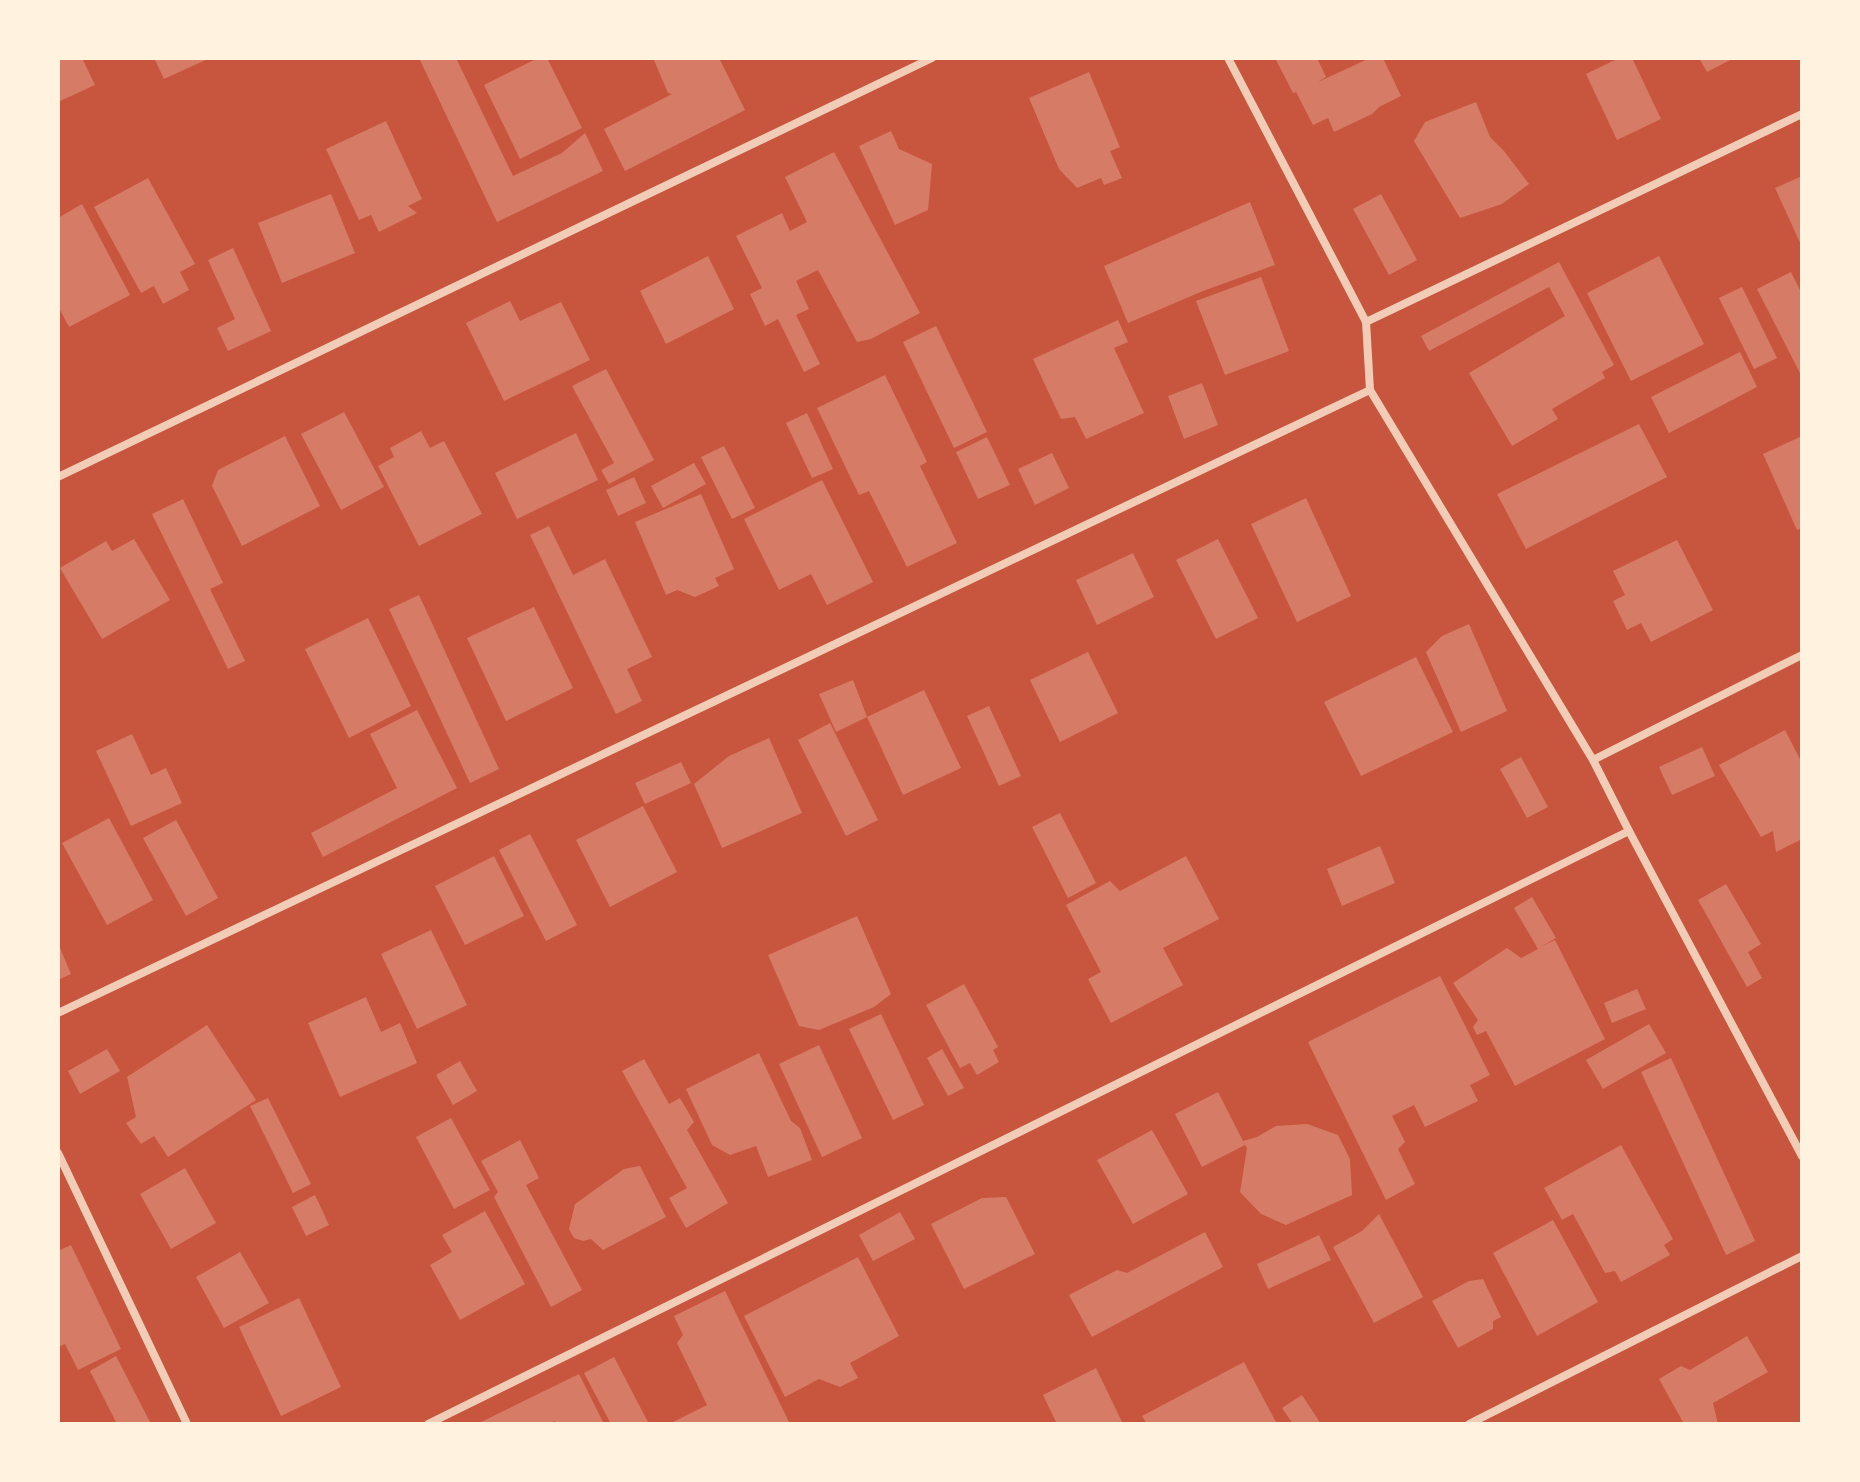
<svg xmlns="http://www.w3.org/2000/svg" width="1860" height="1482" font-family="'IBM Plex Sans',sans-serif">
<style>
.building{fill:#d67c66}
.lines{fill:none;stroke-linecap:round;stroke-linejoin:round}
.minor{stroke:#f1ccb7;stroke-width:8}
</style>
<rect width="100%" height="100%" fill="#c8553d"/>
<!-- building -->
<g class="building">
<path d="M58,58H82L95,85L58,102Z"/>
<path d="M154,58H210L164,79Z"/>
<path d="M419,58H456L513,176L562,153L585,133L603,171L497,222Z"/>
<path d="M538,58H547L582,128L520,159L484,85Z"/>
<path d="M653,58H719L745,110L625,171L604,129L672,94L668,93Z"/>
<path d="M1275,58H1317L1326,77L1318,82L1370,58H1383L1401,96L1379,107L1372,114L1334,132L1328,118L1313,125L1296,92L1293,93Z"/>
<path d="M1619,58H1632L1661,119L1617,140L1586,74Z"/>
<path d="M1699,58H1734L1707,72Z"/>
<path d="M1089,72L1120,147L1110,151L1122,178L1104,185L1101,178L1077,188L1059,169L1029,98Z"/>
<path d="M1476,102L1490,137L1504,151L1529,184L1502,204L1460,218L1414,141L1425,122Z"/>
<path d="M386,121L422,199L408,206L417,213L379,232L371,215L359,220L326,149Z"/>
<path d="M891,131L899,149L932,164L928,210L895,225L859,146Z"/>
<path d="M834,152L920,313L871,339L857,342L818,270L796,281L809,309L796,315L820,364L804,372L778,319L765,326L750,294L762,288L736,236L782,213L790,231L807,222L785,177Z"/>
<path d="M1802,176V247L1775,188Z"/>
<path d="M148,178L195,264L180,272L189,290L163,304L154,286L141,293L94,207Z"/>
<path d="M331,194L355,253L282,283L258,223Z"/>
<path d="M1381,194L1417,260L1389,275L1353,209Z"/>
<path d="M1250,202L1275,265L1203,291L1128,323L1104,266Z"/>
<path d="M82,204L130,295L69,327L58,306V218Z"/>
<path d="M233,248L271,331L228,351L217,328L235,319L208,260Z"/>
<path d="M708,256L734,309L666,344L640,291Z"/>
<path d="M1659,256L1704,344L1631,381L1587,293Z"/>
<path d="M1559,262L1614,365L1602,372L1605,378L1552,409L1558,419L1512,446L1469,373L1565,316L1549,287L1429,351L1421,336Z"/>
<path d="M1791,272L1802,294V377L1757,289Z"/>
<path d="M1261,277L1289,351L1225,375L1196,301Z"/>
<path d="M1742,287L1777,358L1754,369L1719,298Z"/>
<path d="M510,301L520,321L561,302L590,360L504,401L466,323Z"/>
<path d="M1118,320L1128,342L1114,348L1144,413L1086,439L1075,417L1061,419L1033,359Z"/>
<path d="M936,326L987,432L954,448L903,342Z"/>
<path d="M1740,352L1757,387L1669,433L1651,397Z"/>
<path d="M606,369L654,460L609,484L601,470L614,463L572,386Z"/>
<path d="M885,375L927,462L920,466L957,543L907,567L869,491L859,495L817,408Z"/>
<path d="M1202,383L1218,425L1184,439L1168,396Z"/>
<path d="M344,412L384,487L341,510L301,434Z"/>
<path d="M807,413L833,469L812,478L786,423Z"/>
<path d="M1639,424L1667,477L1526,549L1497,494Z"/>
<path d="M421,431L430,448L444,441L482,514L419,546L378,466L394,457L390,448Z"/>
<path d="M576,433L598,480L517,519L495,473Z"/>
<path d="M285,436L320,506L242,546L212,486L218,470Z"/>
<path d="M987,437L1010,485L978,499L956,452Z"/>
<path d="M1800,437L1802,440V528L1797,530L1763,454Z"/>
<path d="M724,446L755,508L732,519L701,457Z"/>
<path d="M1052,453L1069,488L1035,505L1018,469Z"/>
<path d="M694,463L706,484L663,508L651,486Z"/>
<path d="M634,477L646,503L618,516L606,490Z"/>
<path d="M822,480L873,582L827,605L811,574L779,590L744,519Z"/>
<path d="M701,494L734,569L715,578L719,586L695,597L677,590L666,595L635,522Z"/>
<path d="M1306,498L1351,596L1297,622L1251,524Z"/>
<path d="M183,499L223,583L210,589L245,661L228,669L152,514Z"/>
<path d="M549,526L573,575L605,559L652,657L627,669L642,701L616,714L530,535Z"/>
<path d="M134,539L170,600L102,639L60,568L106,541L112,551Z"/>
<path d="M1218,539L1258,618L1216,639L1176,560Z"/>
<path d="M1677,540L1713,610L1651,642L1641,623L1627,630L1613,601L1625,595L1613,571Z"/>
<path d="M1133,553L1154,597L1097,625L1076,580Z"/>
<path d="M419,595L499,769L470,783L389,609Z"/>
<path d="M534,607L573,688L506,721L467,638Z"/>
<path d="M368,618L411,706L349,738L305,649Z"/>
<path d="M1469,624L1507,711L1461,732L1426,652L1442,636Z"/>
<path d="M1088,652L1118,713L1060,742L1030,680Z"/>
<path d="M1416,657L1453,732L1361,776L1324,702Z"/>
<path d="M853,680L867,717L836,732L819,694Z"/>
<path d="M924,690L961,768L903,795L867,717Z"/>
<path d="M989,706L1021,776L999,786L967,716Z"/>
<path d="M417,710L457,788L323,857L311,833L397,788L370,734Z"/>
<path d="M830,723L878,820L846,836L798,740Z"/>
<path d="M1785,730L1802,763V839L1776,852L1773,831L1761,837L1719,765Z"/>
<path d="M132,734L151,775L166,768L182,803L131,826L96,751Z"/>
<path d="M769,738L802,813L722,848L694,784L729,756Z"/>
<path d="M1702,747L1715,776L1672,795L1659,767Z"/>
<path d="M1521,757L1548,807L1527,818L1500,769Z"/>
<path d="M681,762L691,783L645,804L635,783Z"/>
<path d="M643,806L677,872L610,907L576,840Z"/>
<path d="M1060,813L1096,883L1068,898L1032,827Z"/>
<path d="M109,818L153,900L107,925L62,843Z"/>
<path d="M176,820L218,898L186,916L143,838Z"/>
<path d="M530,834L577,925L546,941L499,850Z"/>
<path d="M1380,846L1395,883L1342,906L1327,869Z"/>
<path d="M494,856L524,916L465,945L435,886Z"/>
<path d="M1186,856L1219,919L1163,948L1183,985L1111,1023L1088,979L1101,972L1066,905L1110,881L1120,891Z"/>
<path d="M1726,884L1761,944L1748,952L1762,978L1747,987L1698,900Z"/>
<path d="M1532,897L1556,938L1542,946L1555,940L1605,1039L1515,1086L1486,1031L1477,1035L1473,1027L1478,1020L1453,983L1507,948L1521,958L1538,949L1514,908Z"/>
<path d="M857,916L891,994L874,1007L819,1030L799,1026L768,955Z"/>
<path d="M431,930L467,1005L417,1029L381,954Z"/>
<path d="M58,943L71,974L58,980Z"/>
<path d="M1440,976L1490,1075L1470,1085L1478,1101L1425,1127L1414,1105L1392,1116L1405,1142L1398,1149L1415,1184L1386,1200L1308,1042Z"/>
<path d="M964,984L998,1047L993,1050L999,1062L977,1075L970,1063L960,1068L926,1005Z"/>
<path d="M1637,989L1646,1009L1612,1023L1604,1003Z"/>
<path d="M366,997L381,1032L400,1023L417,1063L340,1097L308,1023Z"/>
<path d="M881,1014L924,1105L893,1120L849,1029Z"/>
<path d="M1649,1024L1666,1053L1603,1089L1586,1060Z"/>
<path d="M207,1025L256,1100L168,1157L154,1136L141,1144L126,1123L136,1117L127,1077Z"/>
<path d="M819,1045L862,1138L822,1157L779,1064Z"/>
<path d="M107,1049L120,1071L80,1094L68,1071Z"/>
<path d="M942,1049L964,1088L948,1096L927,1058Z"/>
<path d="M759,1053L791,1121L800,1128L812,1160L768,1177L756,1146L730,1155L712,1145L686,1089Z"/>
<path d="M1671,1058L1755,1241L1726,1255L1641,1072Z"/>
<path d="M644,1059L669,1104L680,1098L694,1122L687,1130L728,1203L686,1228L669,1198L687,1188L622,1071Z"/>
<path d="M460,1061L477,1091L453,1105L436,1075Z"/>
<path d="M1218,1092L1243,1141L1257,1137L1276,1126L1307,1124L1338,1135L1350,1159L1352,1195L1286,1225L1261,1214L1240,1192L1247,1148L1245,1145L1202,1167L1175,1114Z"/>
<path d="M268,1098L311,1184L293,1193L250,1106Z"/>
<path d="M451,1118L490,1190L454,1209L416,1137Z"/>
<path d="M1152,1130L1188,1194L1133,1224L1097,1160Z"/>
<path d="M520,1140L539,1178L526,1185L582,1290L551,1307L494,1197L498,1192L481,1161Z"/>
<path d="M1621,1145L1673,1239L1664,1245L1670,1255L1621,1282L1615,1271L1605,1273L1573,1214L1562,1220L1544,1188Z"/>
<path d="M640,1166L666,1217L603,1250L591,1239L583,1241L574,1238L569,1229L575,1204L624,1169Z"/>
<path d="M185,1168L216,1223L171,1249L140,1194Z"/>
<path d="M315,1195L329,1225L306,1236L292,1207Z"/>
<path d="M1006,1197L1035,1254L964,1289L931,1224L982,1198Z"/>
<path d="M485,1211L525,1284L460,1320L430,1265L452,1252L442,1235Z"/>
<path d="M900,1212L915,1239L873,1261L859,1235Z"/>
<path d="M1379,1214L1423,1297L1374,1323L1333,1247L1362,1231Z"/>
<path d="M1553,1220L1598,1302L1537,1336L1493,1253Z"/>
<path d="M1205,1232L1223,1267L1092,1337L1069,1295L1117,1270L1127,1273Z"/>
<path d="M1319,1235L1331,1260L1268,1289L1257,1264Z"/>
<path d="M71,1245L121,1349L78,1370L65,1344L58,1347V1251Z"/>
<path d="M240,1252L269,1303L224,1328L196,1277Z"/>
<path d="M858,1257L899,1336L850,1363L858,1378L840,1387L819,1379L785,1397L744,1316Z"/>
<path d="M1483,1279L1501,1317L1493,1321V1329L1458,1348L1432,1301L1469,1281Z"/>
<path d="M725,1291L790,1424H669L707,1405L677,1343L683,1335L674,1316Z"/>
<path d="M299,1298L341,1387L281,1416L239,1327Z"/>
<path d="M1747,1336L1768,1372L1713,1403L1718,1424H1684L1659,1379L1681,1366L1690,1370Z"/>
<path d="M116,1356L151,1424H117L90,1371Z"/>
<path d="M614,1357L649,1424H611L584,1373Z"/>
<path d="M1244,1362L1277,1424H1147L1142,1416Z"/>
<path d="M1096,1368L1123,1424H1057L1043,1395Z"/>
<path d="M579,1374L604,1424H556L555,1421L548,1424H477Z"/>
<path d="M1302,1395L1321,1424H1293L1282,1408Z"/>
</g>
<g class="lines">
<!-- minor -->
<g class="minor">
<path d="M1228,58L1366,322L1370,390L1593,760L1629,831L1802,1156"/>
<path d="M1366,322L1802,114"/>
<path d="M58,477L932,58"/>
<path d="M1593,760L1802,655"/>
<path d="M58,1013L1370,390"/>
<path d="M58,1153L187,1424"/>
<path d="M428,1424L1629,831"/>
<path d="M1469,1424L1802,1256"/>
</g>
</g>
<!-- border -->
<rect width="1860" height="1482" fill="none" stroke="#fff3e0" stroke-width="120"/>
</svg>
